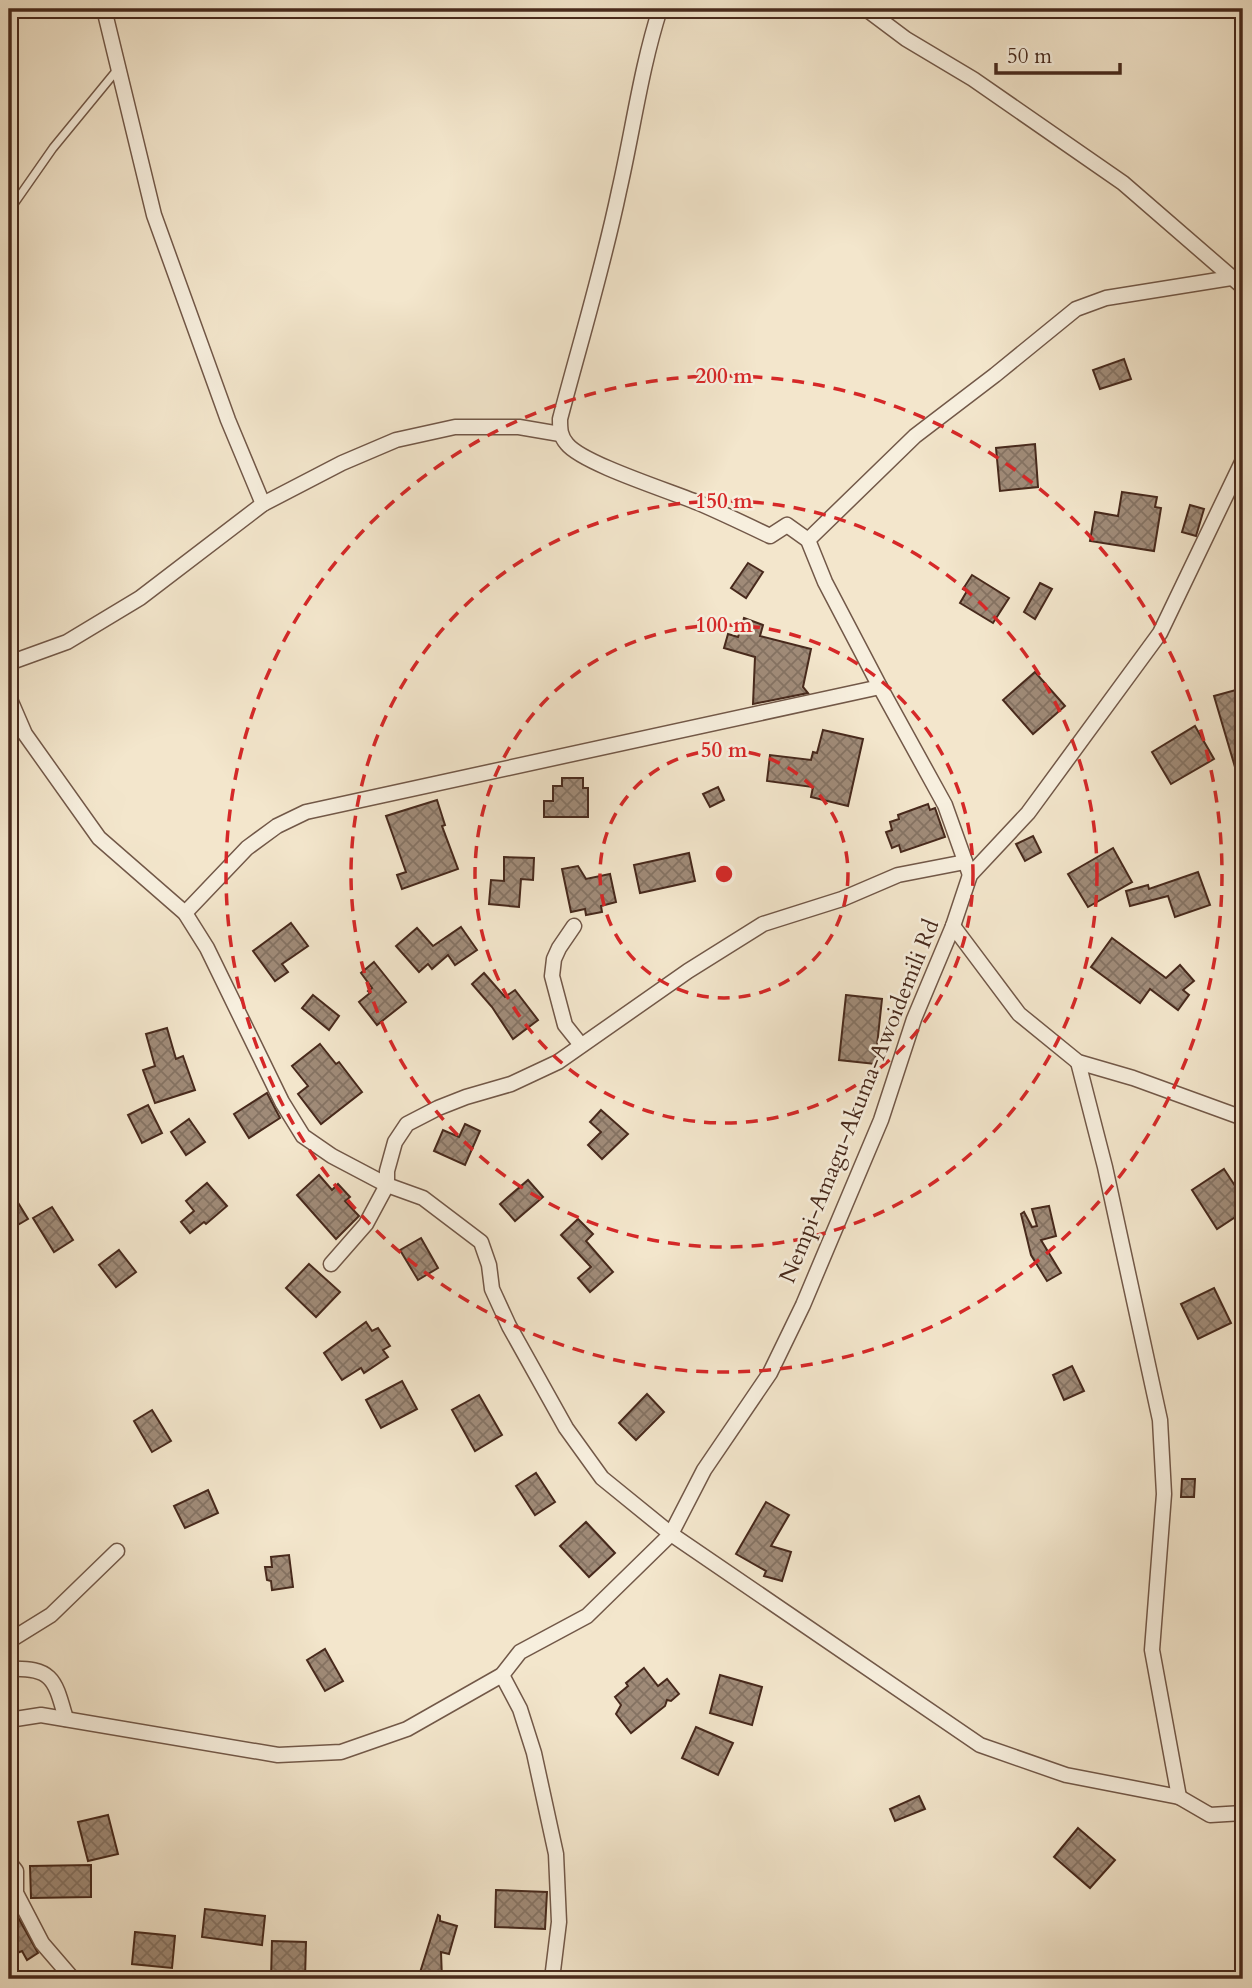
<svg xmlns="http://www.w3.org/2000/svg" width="1252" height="1988" font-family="Cardo,serif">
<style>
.building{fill:url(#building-cross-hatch);stroke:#47291c;stroke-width:2}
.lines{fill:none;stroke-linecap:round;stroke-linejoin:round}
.service-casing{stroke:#725848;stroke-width:10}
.minor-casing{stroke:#725848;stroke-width:17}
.service{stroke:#f7efde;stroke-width:7}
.minor{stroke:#f7efde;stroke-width:14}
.ring{fill:none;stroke:#d62828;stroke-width:3.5;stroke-dasharray:12 9}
.labels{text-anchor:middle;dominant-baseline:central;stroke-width:5;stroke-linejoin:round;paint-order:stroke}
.street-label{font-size:23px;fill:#47291c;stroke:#f7efde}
.centre{fill:#d62828;stroke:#f7efde;stroke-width:3.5}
.ring-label{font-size:21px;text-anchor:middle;font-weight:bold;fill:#d62828;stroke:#f7efde;stroke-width:5;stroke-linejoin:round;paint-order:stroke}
</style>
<defs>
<pattern id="building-cross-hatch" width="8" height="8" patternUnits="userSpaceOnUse" patternTransform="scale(1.75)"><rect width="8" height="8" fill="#a08b78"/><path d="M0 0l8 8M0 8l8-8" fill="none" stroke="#847262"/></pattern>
</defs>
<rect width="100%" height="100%" fill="#f3e6cc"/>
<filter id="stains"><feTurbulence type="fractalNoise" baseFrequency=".00286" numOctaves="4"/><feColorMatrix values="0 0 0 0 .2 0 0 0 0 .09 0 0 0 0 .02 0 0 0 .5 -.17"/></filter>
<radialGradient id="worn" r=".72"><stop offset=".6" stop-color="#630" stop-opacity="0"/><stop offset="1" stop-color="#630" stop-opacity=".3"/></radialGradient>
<!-- building -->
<g class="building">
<path d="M1124,359L1131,379L1100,389L1093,370Z"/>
<path d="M1035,444L1038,487L1000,491L996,448Z"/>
<path d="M1122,492L1157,497L1155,507L1161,508L1154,551L1090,541L1095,512L1118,516Z"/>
<path d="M1190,505L1204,509L1196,536L1182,532Z"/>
<path d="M748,563L763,572L746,598L731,588Z"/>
<path d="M972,575L1009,598L993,623L960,603L967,591L963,589Z"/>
<path d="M1040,583L1052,589L1035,619L1024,612Z"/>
<path d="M744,618L763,625L760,636L811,649L803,687L808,693L753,704L755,657L724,648L728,634L738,637Z"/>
<path d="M1035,672L1065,706L1033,734L1003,700Z"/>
<path d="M1243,688V784H1240L1214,696Z"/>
<path d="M1195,726L1214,759L1171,784L1152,752Z"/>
<path d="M823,730L863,739L848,806L811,797L813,787L767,781L770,755L811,760L813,752L817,753Z"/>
<path d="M562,778H583V788H588V817H544V801H553V786H562Z"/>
<path d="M718,787L724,800L710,807L703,794Z"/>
<path d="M437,800L445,825L442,826L458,869L402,889L397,875L406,872L386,816Z"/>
<path d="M928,804L930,810L935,808L945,837L901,852L899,845L892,848L886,832L892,830L890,822L899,819L898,815Z"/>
<path d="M1033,836L1041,852L1025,861L1016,844Z"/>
<path d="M1113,848L1132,882L1088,907L1068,874Z"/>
<path d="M689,853L695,881L640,893L634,865Z"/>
<path d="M504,857L534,858L533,880L521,879L519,907L489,904L491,880L504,881Z"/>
<path d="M578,866L586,879L610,874L616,902L601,906L602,912L586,915L585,909L571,912L562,869Z"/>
<path d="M1198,872L1210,905L1175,917L1168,896L1130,906L1126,891L1148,885L1149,889Z"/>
<path d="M291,923L308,946L282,964L288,972L275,981L253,951Z"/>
<path d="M461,927L477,950L455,965L448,955L432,969L428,964L419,972L396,946L417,928L433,946Z"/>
<path d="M1112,938L1166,978L1180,965L1194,981L1183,990L1189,995L1178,1010L1150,989L1140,1003L1091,967Z"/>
<path d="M374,962L406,1002L377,1025L359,1002L370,993L368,991L372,988L361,973Z"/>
<path d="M484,973L505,997L515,990L538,1020L513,1039L492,1007L472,984Z"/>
<path d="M313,995L339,1016L329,1030L302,1008Z"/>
<path d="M846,995L882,999L875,1064L839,1060Z"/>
<path d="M167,1028L176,1059L183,1056L195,1090L155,1103L143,1070L155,1066L146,1034Z"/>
<path d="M320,1044L336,1064L339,1062L362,1092L321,1124L298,1094L308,1086L292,1066Z"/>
<path d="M267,1093L280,1118L249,1138L234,1114Z"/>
<path d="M148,1105L162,1133L142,1143L128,1115Z"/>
<path d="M601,1110L628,1134L602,1159L588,1145L601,1132L590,1122Z"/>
<path d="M189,1119L205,1142L186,1155L171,1132Z"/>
<path d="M465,1124L480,1131L465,1165L434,1151L443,1130L459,1137Z"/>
<path d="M1224,1169L1243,1198V1212L1217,1229L1192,1190Z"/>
<path d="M319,1175L332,1190L338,1184L350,1197L345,1201L359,1216L336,1239L297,1195Z"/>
<path d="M528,1180L543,1197L515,1221L500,1204Z"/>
<path d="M207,1183L227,1206L206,1224L204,1222L190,1233L181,1222L194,1211L186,1201Z"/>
<path d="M9,1188L28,1219L9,1230Z"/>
<path d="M1049,1206L1056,1236L1041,1240L1061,1273L1047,1281L1031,1255L1021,1214L1024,1212L1032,1227L1037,1226L1032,1209Z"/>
<path d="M52,1207L73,1240L54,1252L33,1218Z"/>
<path d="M578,1219L593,1234L586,1241L613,1272L590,1292L578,1278L591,1267L561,1235Z"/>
<path d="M421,1238L438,1268L418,1280L400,1250Z"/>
<path d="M119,1250L136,1272L116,1287L99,1265Z"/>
<path d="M309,1264L340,1292L316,1317L286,1288Z"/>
<path d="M1214,1288L1231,1323L1198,1339L1181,1304Z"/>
<path d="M366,1322L372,1331L378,1328L390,1346L383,1350L388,1357L364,1373L361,1368L342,1380L324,1353Z"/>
<path d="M1072,1366L1084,1391L1064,1400L1053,1375Z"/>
<path d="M402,1381L417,1409L381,1428L366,1400Z"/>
<path d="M647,1394L664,1412L636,1440L619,1423Z"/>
<path d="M479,1395L502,1435L475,1451L452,1410Z"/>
<path d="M152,1410L171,1441L152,1452L134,1421Z"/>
<path d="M536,1473L555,1502L535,1515L516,1486Z"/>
<path d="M1182,1479H1195L1194,1497H1181Z"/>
<path d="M208,1490L218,1513L185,1528L174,1506Z"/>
<path d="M766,1502L789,1515L771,1546L791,1552L782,1581L764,1576L766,1571L736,1554Z"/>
<path d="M586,1522L615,1553L589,1577L560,1546Z"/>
<path d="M289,1555L293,1587L272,1590L271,1581L267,1580L265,1567H272L271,1557Z"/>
<path d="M325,1649L343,1681L325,1691L307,1660Z"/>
<path d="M644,1668L658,1686L667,1679L679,1694L671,1701L667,1700L665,1706L631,1733L616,1714L621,1705L615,1697L628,1686L626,1683Z"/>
<path d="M720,1675L762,1687L752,1725L710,1713Z"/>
<path d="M696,1727L733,1743L718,1775L682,1758Z"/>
<path d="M919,1796L925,1809L895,1821L890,1809Z"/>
<path d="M108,1815L118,1854L88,1861L78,1822Z"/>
<path d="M1078,1828L1115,1860L1090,1888L1054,1857Z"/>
<path d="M91,1865V1897L31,1898L30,1866Z"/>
<path d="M496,1890L547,1892L545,1929L495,1927Z"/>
<path d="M205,1909L265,1916L262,1945L202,1937Z"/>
<path d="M438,1915L440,1916V1921L457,1926L449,1954L441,1952L442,1979H418Z"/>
<path d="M19,1919L38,1953L27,1960L22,1951L15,1954L9,1943V1925Z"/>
<path d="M135,1932L175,1936L172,1968L132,1964Z"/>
<path d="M272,1941L306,1942L305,1979H271Z"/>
</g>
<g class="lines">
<defs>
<path id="service" d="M9,211L53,148L117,70"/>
<g id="minor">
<path d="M104,9L154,215L228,420L263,504"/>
<path d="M660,9C641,68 633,130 619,191C603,268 580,343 560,419C560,429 560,436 567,444C583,464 673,492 701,504C724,514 747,525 770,536L787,525L808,540L825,582L880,687L945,805L970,875"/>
<path d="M866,9L906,39L973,79L1123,183L1243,287"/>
<path d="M808,540L915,436L995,375L1076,309L1106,298L1231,278"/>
<path d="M9,663L67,642L140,598L263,504L342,463L396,440L455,427H519L560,434"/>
<path d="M9,697L25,734L99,838L185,913L207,948L282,1102L303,1136L332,1156L387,1185L423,1198L481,1242L489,1265L492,1289L509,1326L566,1428L602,1478L671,1534L980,1745L1066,1775L1179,1797L1210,1815L1243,1813"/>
<path d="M185,913L247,848L277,826L306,812L880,687"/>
<path d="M574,926L559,948L554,959L552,976L565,1025L581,1045"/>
<path d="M953,926L1019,1014L1078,1062L1133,1078L1243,1118"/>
<path d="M1078,1062L1105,1167L1160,1420L1164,1494L1152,1650L1179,1797"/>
<path d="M331,1264L366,1224L387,1185V1171L395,1142L407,1124L438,1108L466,1097L511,1084L558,1062L688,971L763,924L842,899L898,875L965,862"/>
<path d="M9,1641L51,1615L117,1551"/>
<path d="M9,1669C54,1667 55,1681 66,1719"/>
<path d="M502,1675L520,1709L534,1753L556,1854L559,1922L552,1979"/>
<path d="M9,1720L41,1715L278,1755L341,1752L407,1729L502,1675L520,1652L587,1616L671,1534L704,1470L770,1373L803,1305L881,1120L914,1019L953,926L970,875L1028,813L1160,633L1243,460"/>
<path d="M9,1862L16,1871V1893L42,1943L73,1979"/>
</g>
</defs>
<!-- service casing -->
<use href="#service" class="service-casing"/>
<!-- minor casing -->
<use href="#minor" class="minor-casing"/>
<!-- service -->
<use href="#service" class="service"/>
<!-- minor -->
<use href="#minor" class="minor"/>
</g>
<!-- distance rings -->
<g class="ring">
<circle cx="724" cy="874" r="124"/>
<circle cx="724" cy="874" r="249"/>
<circle cx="724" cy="874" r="373"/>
<circle cx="724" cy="874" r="498"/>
</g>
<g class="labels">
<!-- street labels -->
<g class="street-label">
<text transform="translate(859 1101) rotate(-68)">Nempi-Amagu-Akuma-Awoidemili Rd</text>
</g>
</g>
<circle cx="724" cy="874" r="10" class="centre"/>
<g class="ring-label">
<text x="724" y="383">200 m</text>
<text x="724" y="508">150 m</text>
<text x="724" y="632">100 m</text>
<text x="724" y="757">50 m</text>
</g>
<!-- margin -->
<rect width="1252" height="1988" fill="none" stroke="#f3e6cc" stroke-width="35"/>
<rect x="10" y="10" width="1231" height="1967" fill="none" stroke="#47291c" stroke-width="3.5"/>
<rect x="18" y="18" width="1217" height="1953" fill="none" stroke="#47291c" stroke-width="2"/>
<!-- scale -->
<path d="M996 63v10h124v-10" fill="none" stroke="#47291c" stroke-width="3.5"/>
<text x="1007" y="63" font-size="21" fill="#47291c" stroke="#f7efde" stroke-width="5" paint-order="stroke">50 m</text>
<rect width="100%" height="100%" filter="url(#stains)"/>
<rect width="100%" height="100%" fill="url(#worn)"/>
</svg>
